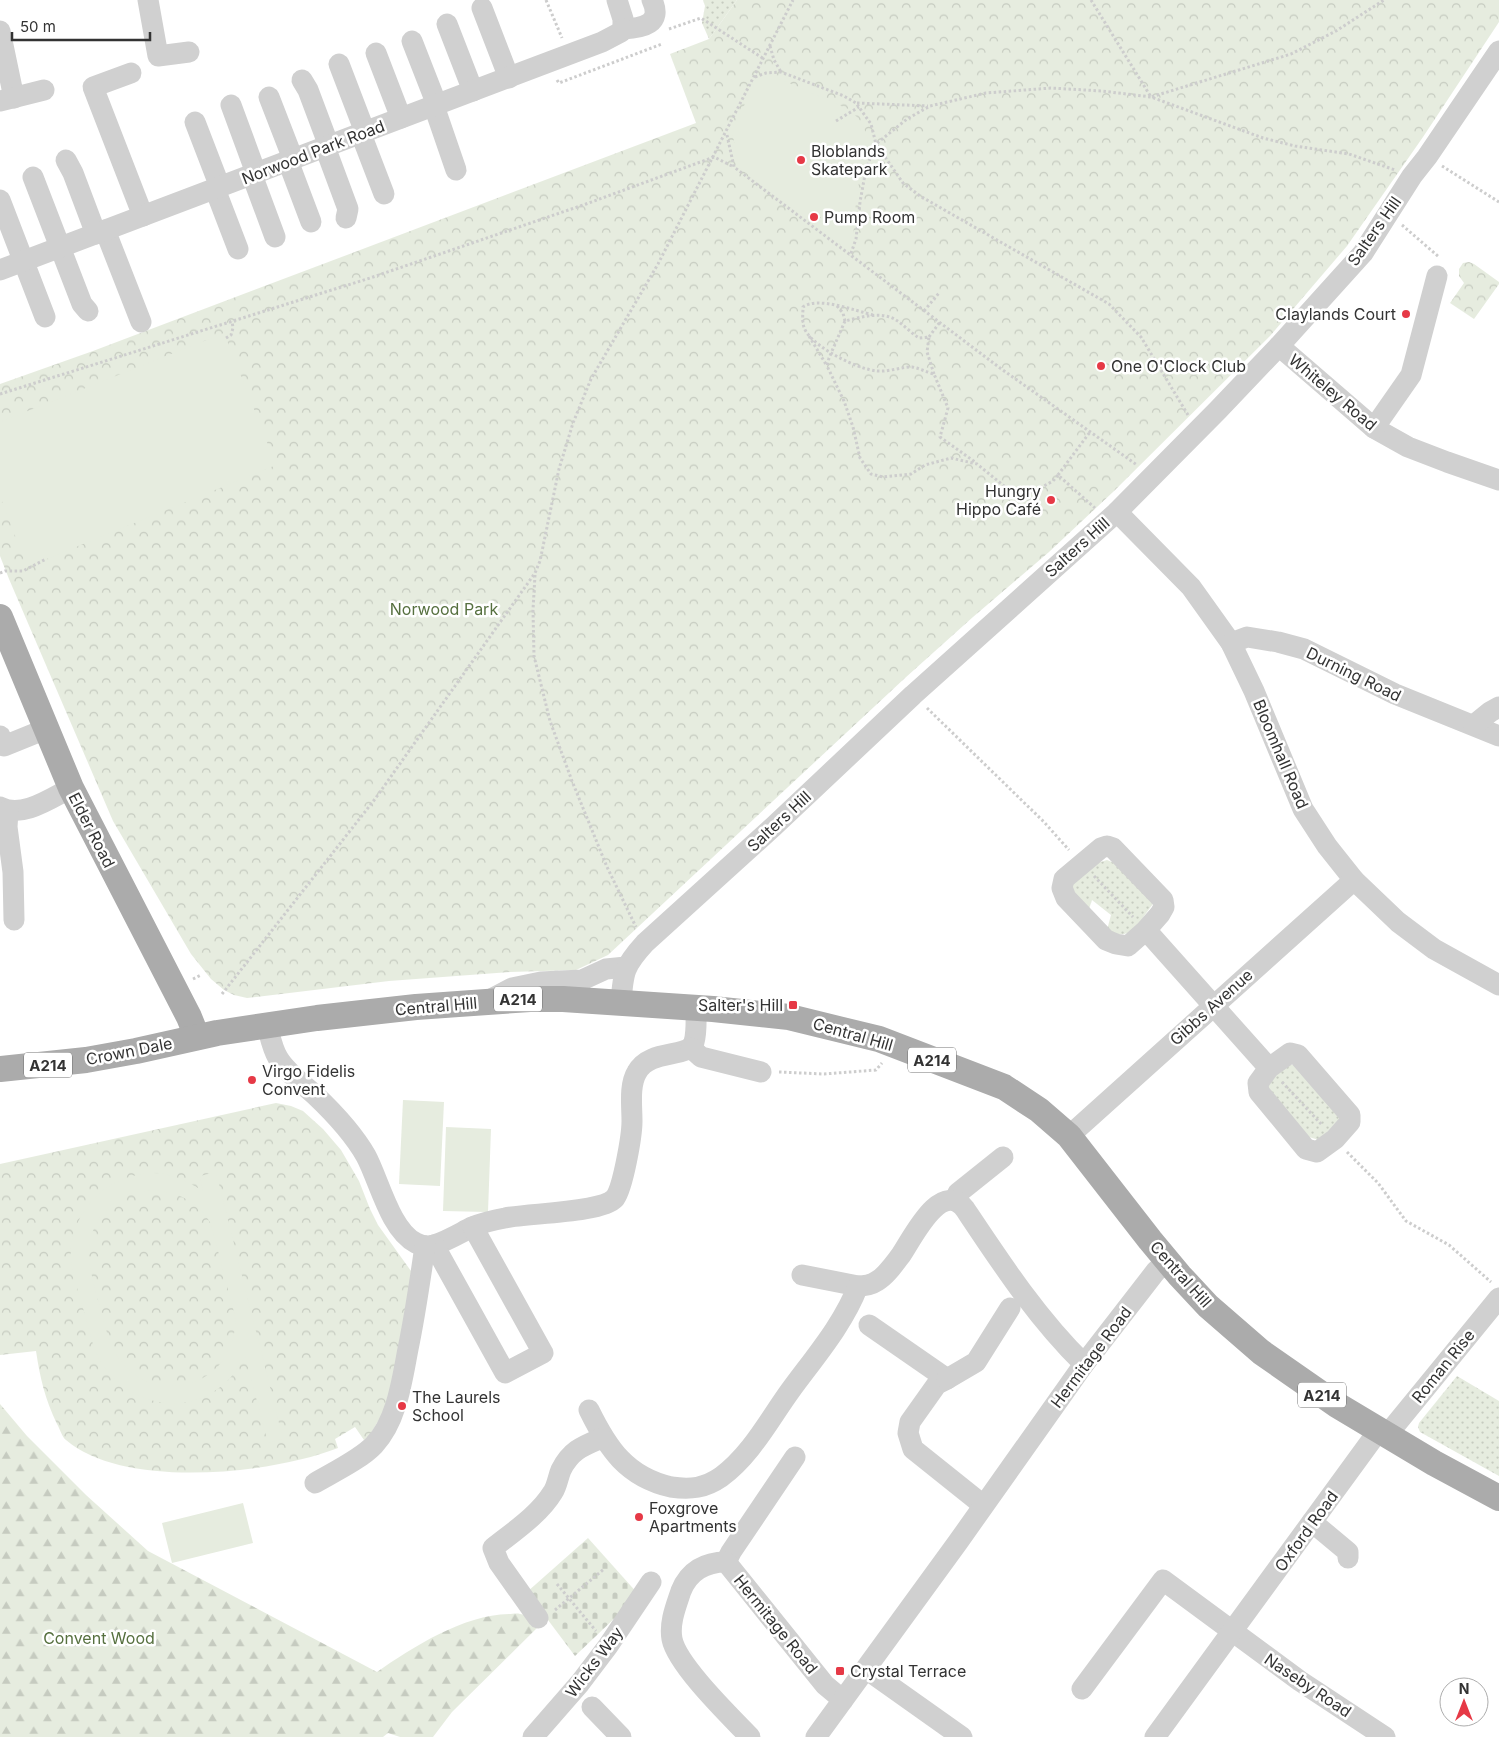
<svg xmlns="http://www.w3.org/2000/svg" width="1499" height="1737" font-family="Inter,sans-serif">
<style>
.grass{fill:url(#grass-dots)}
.forest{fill:url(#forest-firs)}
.cemetery{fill:url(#cemetery-stones)}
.park{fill:url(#park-crowns)}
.pitch{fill:#e6ecdf;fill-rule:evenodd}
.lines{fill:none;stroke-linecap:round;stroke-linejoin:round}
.path{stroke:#cdcdcd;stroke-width:3;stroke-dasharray:2.5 2.5;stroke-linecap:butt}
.minor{stroke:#d0d0d0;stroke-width:21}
.major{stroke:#ababab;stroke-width:26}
.poi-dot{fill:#e63946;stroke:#fff;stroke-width:2}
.labels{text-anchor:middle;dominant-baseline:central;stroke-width:5;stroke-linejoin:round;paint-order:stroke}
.shield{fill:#fff;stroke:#707070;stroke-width:1}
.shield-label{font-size:15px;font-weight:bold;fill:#333}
.poi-label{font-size:16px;fill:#333;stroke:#fff;text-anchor:start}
.street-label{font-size:16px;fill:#333;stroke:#fff}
.park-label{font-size:16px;fill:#56703f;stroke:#fff}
</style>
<defs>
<pattern id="grass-dots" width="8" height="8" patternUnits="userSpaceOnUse" patternTransform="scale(1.25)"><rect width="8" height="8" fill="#e6ecdf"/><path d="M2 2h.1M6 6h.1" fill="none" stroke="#c6cbc0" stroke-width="1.8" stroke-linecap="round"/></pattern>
<pattern id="forest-firs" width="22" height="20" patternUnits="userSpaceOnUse" patternTransform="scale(1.25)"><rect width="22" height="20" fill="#e6ecdf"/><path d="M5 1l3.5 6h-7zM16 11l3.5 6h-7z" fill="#c6cbc0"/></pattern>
<pattern id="cemetery-stones" width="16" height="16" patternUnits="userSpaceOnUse" patternTransform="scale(1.25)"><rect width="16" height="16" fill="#e6ecdf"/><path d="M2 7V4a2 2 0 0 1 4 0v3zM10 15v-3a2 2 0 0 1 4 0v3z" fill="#c6cbc0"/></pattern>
<pattern id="park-crowns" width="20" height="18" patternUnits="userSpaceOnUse" patternTransform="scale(1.25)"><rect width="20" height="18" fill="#e6ecdf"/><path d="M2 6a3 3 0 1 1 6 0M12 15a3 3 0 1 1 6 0" fill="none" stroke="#c6cbc0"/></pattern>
</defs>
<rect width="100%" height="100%" fill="#fff"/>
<!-- grass -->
<g class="grass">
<path d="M703,0H737L709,39L702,23L705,6Z"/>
<path d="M1107,860L1122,866L1153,904C1139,921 1132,944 1107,930L1111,915L1092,900L1088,912L1078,904L1069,881L1094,864Z"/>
<path d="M1289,1065H1296L1341,1119L1319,1140L1309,1137L1271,1095L1268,1085L1270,1079Z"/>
<path d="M1457,1376L1499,1401V1476L1420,1432L1418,1427L1419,1423Z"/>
</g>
<!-- forest -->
<path class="forest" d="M0,1404L27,1436L86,1495L148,1551L377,1672C413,1647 463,1615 509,1614C512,1614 517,1613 520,1614C527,1615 535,1621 541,1624L452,1712L433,1737H400L388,1733L383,1737H0Z"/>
<!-- cemetery -->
<path class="cemetery" d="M588,1538L639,1595L575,1656L527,1592Z"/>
<!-- park -->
<g class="park">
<path d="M737,0H1499V22L1423,137L1347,246L1270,336L1113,492L1049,552L973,617L905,678L608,955L576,970L510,972L389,981L247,998L234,995L224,990L211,979L191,954L113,821L9,579L0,556V384L93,351L696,123L670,54L709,39Z"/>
<path d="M1469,262L1474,264L1499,282V284L1474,319L1450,303L1464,283L1459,276V269L1463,263Z"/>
<path d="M276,1103L291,1106L303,1111L323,1129L341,1150L359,1181L370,1209L378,1225L411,1271L410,1288L388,1404L370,1435L364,1440L355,1427L335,1439L338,1448C272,1474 124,1490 66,1440C62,1437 60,1429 57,1424C45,1399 40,1378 36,1351L0,1355V1164Z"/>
</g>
<!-- pitch -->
<g class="pitch">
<path d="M766,79L782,80L848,109L858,118L864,128L868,139L867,151L861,170L856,201L853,238L851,246L847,250L816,224L821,217L813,211L807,217L739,168L732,131L754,85Z"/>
<path d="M224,333L276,465L27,567L0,496V422Z"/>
<path d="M403,1100L444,1102L440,1186L399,1184Z"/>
<path d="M446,1127L491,1129L488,1212L443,1211Z"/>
<path d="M216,1172L283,1439L268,1443L245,1356C239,1365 234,1375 225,1383C187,1417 135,1406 105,1368C93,1353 90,1332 85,1315C80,1297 73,1278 71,1259C68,1227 91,1192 121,1180C154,1167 174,1173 203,1191L200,1176ZM153,1190C178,1192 198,1201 211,1224L236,1320C234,1344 225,1367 201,1379C169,1395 131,1383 114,1351C107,1337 104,1320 99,1304C95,1288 90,1273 89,1256C87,1227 109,1198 137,1192C142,1191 148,1191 153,1190Z"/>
<path d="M243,1503L253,1543L172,1563L162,1523Z"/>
</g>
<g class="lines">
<!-- path -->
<g class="path">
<path d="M546,0L562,38"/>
<path d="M1091,0L1151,97L1291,54L1336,31L1384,0"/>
<path d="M669,29L701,18L764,59"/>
<path d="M770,46L774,60L781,72"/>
<path d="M755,77L766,73L781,72L844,96L856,103L871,124L876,144L866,169L860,202L856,239L850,256"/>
<path d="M557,80L559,83L662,44"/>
<path d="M857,103L928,106"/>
<path d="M836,121L859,107"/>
<path d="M727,135L734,167L1000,368L1137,465"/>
<path d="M1442,166L1499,202"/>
<path d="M1402,225L1439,257"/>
<path d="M837,306L843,313L845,321"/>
<path d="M924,311L939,293"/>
<path d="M873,315C856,311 818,296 803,307C803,316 801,325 807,333C818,349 857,369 877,371C889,372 900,367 912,367C919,368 926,372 934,374L948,408L940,437L975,462"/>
<path d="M809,336L827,366"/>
<path d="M929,337L940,322"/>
<path d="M226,338L231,335L233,328L232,321"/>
<path d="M934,374L927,352L929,337L919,338C911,333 904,325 896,320C882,311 861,317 845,321L829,358L827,366L844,401L853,427L860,458L871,474L883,477L911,474L925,465L951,458L977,464L1020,499L1053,481L1058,475L1095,508"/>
<path d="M0,394L370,278L586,204L714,157L734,167"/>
<path d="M1188,415L1141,337L1109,304L920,196L903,183L876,144L907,119L930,106L986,93L1051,88L1102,91L1151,97L1263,138L1295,146L1349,154L1395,170"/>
<path d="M1058,475L1090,432"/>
<path d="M0,573L5,571H23L46,559"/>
<path d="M535,575L533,610L534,656L550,721L572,781L607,867L636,927"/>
<path d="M927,708L1044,822L1069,850"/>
<path d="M1094,876L1133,917"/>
<path d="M193,979L201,975"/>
<path d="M222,994L375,799L535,573L540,561L559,469L573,423L591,379L658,264L793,0"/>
<path d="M779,1072L824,1074L876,1070L882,1063"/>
<path d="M1282,1082L1322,1125"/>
<path d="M1347,1152L1378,1183L1406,1221L1449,1245L1491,1282"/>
<path d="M557,1584L596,1631"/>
<path d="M555,1610L604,1569"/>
</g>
<!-- minor -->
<g class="minor">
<path d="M148,0L158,56L189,52"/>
<path d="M617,0L623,19V29"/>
<path d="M482,8L509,78"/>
<path d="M447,24L473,91"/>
<path d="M623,29C643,28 663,24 652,0"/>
<path d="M0,31L14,98"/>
<path d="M412,41L437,105"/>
<path d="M376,53L401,118"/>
<path d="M339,64L365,132"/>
<path d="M131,73L93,87L143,216"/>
<path d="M302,80L308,90L329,146"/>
<path d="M269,97L293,159"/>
<path d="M0,101L44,90"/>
<path d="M231,105L256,173"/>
<path d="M434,106L456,170"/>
<path d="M195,122L220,187"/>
<path d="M361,134L384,194"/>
<path d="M325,147L348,209L346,218"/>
<path d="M66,160L73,173L96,234"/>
<path d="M288,161L311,222"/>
<path d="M252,175L275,237"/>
<path d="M33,177L82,304L88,311"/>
<path d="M215,189L238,249"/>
<path d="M0,200L45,317"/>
<path d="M105,230L141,322"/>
<path d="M0,270L602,42L621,32L623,29"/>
<path d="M1279,346L1374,428L1408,447L1447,462L1499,480"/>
<path d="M1374,428L1411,375L1437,276"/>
<path d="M1117,512L1191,587L1231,643L1254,691L1303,809L1327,846L1354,880L1398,922L1434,949L1499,985"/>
<path d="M1231,643L1247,637L1278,642L1304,649L1395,694L1499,736"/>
<path d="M1474,725L1490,712L1499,707"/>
<path d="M0,736L4,746L46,729"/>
<path d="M0,807C22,819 51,798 71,788"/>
<path d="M8,811L7,827L13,872L14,920"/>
<path d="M1146,930L1160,914L1164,907L1163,900L1113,848L1107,846L1101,848L1064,879L1062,888L1066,898L1106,940L1116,944L1128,946L1146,930L1269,1068L1290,1053L1298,1055L1350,1115V1122L1335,1139L1317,1152L1306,1149L1259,1092L1258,1083L1269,1068"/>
<path d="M493,998L512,988L541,982L582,980L606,969L626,967"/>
<path d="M621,1003C623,972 624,966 645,943L773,827L913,695L1117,512L1218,410L1279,346L1363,253L1412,176L1427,157L1499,51"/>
<path d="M267,1025C270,1036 272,1048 278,1058C286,1072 303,1084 315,1095C334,1113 353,1133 366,1156C379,1180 390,1230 416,1243C422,1246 428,1247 434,1245C447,1241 460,1233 472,1227C482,1223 494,1220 505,1218C528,1213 602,1213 615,1198C623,1187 632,1136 632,1121C632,1106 629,1085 637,1072C650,1048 689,1059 694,1042C697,1032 696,1019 696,1008"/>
<path d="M691,1048L701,1057L761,1072"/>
<path d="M1069,1136L1354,880"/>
<path d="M955,1200L958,1193L1003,1157"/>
<path d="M434,1245L505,1373L543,1353L473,1227"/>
<path d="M802,1275L858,1286C865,1286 871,1285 877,1281C886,1276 894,1264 901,1255C912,1239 941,1178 965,1209C1001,1263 1037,1318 1084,1364"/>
<path d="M869,1325L947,1379L937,1384L910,1422L908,1433L913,1449L983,1505"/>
<path d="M947,1379L976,1362L1010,1308"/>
<path d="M589,1410C608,1449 627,1477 671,1487C691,1490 705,1488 721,1477C751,1455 769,1420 790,1391C814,1358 843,1325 858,1286"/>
<path d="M1387,1435L1499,1298"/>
<path d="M315,1483C332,1473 361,1459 374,1445C397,1421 402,1380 408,1349C415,1315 420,1281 425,1246"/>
<path d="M1312,1522L1348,1552V1558"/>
<path d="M726,1562L731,1552L795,1457"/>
<path d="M538,1618L499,1563L493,1548C513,1532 539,1515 553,1492C557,1486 558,1477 561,1470C571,1450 583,1446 602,1438"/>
<path d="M866,1669L962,1737"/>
<path d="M1082,1689L1163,1580L1300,1681L1385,1737"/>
<path d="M592,1707L621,1737"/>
<path d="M533,1737L580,1683L608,1646L651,1582"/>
<path d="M750,1737C731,1717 677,1665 672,1639C669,1623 676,1606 681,1591C689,1571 705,1562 726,1562L825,1685L843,1700"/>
<path d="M816,1737L958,1542L1084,1364L1156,1271L1168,1262"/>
<path d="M1155,1737L1379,1430"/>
</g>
<!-- major -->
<g class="major">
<path d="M0,617L71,788L189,1017L197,1037"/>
<path d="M0,1069L86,1060L136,1051L217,1033L317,1018L416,1007L530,999H563L713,1009L789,1017L879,1039L1004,1087L1039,1110L1069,1136L1150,1240L1180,1276L1208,1306L1261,1352L1337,1405L1434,1463L1499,1498"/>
</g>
</g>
<!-- markers -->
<g class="poi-dot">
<circle cx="801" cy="160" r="5"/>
<circle cx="814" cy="217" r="5"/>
<circle cx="1406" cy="314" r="5"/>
<circle cx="1101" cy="366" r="5"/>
<circle cx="1051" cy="500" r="5"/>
<rect x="788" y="1000" width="10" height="10" rx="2.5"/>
<circle cx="252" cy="1080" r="5"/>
<circle cx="402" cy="1406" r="5"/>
<circle cx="639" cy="1517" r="5"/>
<rect x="835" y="1666" width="10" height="10" rx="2.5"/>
</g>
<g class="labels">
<!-- shield labels -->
<g class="shield">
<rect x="494" y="986.5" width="48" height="25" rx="4"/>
<rect x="908" y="1047.5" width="48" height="25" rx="4"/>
<rect x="24" y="1052.5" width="48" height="25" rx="4"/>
<rect x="1298" y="1382.5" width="48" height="25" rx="4"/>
</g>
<g class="shield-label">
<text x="518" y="999">A214</text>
<text x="932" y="1060">A214</text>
<text x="48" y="1065">A214</text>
<text x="1322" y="1395">A214</text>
</g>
<!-- poi labels -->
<g class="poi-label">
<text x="811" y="151">Bloblands<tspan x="811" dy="18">Skatepark</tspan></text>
<text x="824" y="217">Pump Room</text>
<text x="1396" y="314" text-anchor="end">Claylands Court</text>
<text x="1111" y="366">One O'Clock Club</text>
<text x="1041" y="491" text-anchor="end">Hungry<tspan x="1041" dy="18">Hippo Café</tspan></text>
<text x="783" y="1005" text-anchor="end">Salter's Hill</text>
<text x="262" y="1071">Virgo Fidelis<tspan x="262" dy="18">Convent</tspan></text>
<text x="412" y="1397">The Laurels<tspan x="412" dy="18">School</tspan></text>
<text x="649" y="1508">Foxgrove<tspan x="649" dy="18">Apartments</tspan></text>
<text x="850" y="1671">Crystal Terrace</text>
</g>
<!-- street labels -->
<g class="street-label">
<text transform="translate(313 152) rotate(-21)">Norwood Park Road</text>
<text transform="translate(1374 231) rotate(-55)">Salters Hill</text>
<text transform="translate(1333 392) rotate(40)">Whiteley Road</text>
<text transform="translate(1077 547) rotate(-42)">Salters Hill</text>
<text transform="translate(1354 674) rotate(26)">Durning Road</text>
<text transform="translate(1281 754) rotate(67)">Bloomhall Road</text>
<text transform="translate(779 821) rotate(-43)">Salters Hill</text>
<text transform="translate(92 830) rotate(63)">Elder Road</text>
<text transform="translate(436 1006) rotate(-5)">Central Hill</text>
<text transform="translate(1211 1007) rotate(-42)">Gibbs Avenue</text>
<text transform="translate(853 1034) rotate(16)">Central Hill</text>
<text transform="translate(129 1051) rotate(-11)">Crown Dale</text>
<text transform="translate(1181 1274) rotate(48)">Central Hill</text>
<text transform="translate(1091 1357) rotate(-53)">Hermitage Road</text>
<text transform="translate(1443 1366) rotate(-51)">Roman Rise</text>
<text transform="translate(1306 1531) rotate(-54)">Oxford Road</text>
<text transform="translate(776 1624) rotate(51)">Hermitage Road</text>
<text transform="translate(594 1662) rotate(-53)">Wicks Way</text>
<text transform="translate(1308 1685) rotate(34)">Naseby Road</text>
</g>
<!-- park labels -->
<g class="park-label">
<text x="444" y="609">Norwood Park</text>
<text x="99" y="1638">Convent Wood</text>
</g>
</g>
<!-- north arrow -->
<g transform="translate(1464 1702)"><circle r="24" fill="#ffffff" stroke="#adadad"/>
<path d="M0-4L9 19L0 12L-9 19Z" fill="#e63946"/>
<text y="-8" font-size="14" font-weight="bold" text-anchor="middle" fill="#333333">N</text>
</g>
<!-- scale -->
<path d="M12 32v8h138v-8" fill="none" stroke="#333333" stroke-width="2.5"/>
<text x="20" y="32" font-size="15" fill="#333333" stroke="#ffffff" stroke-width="4" paint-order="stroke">50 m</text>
</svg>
